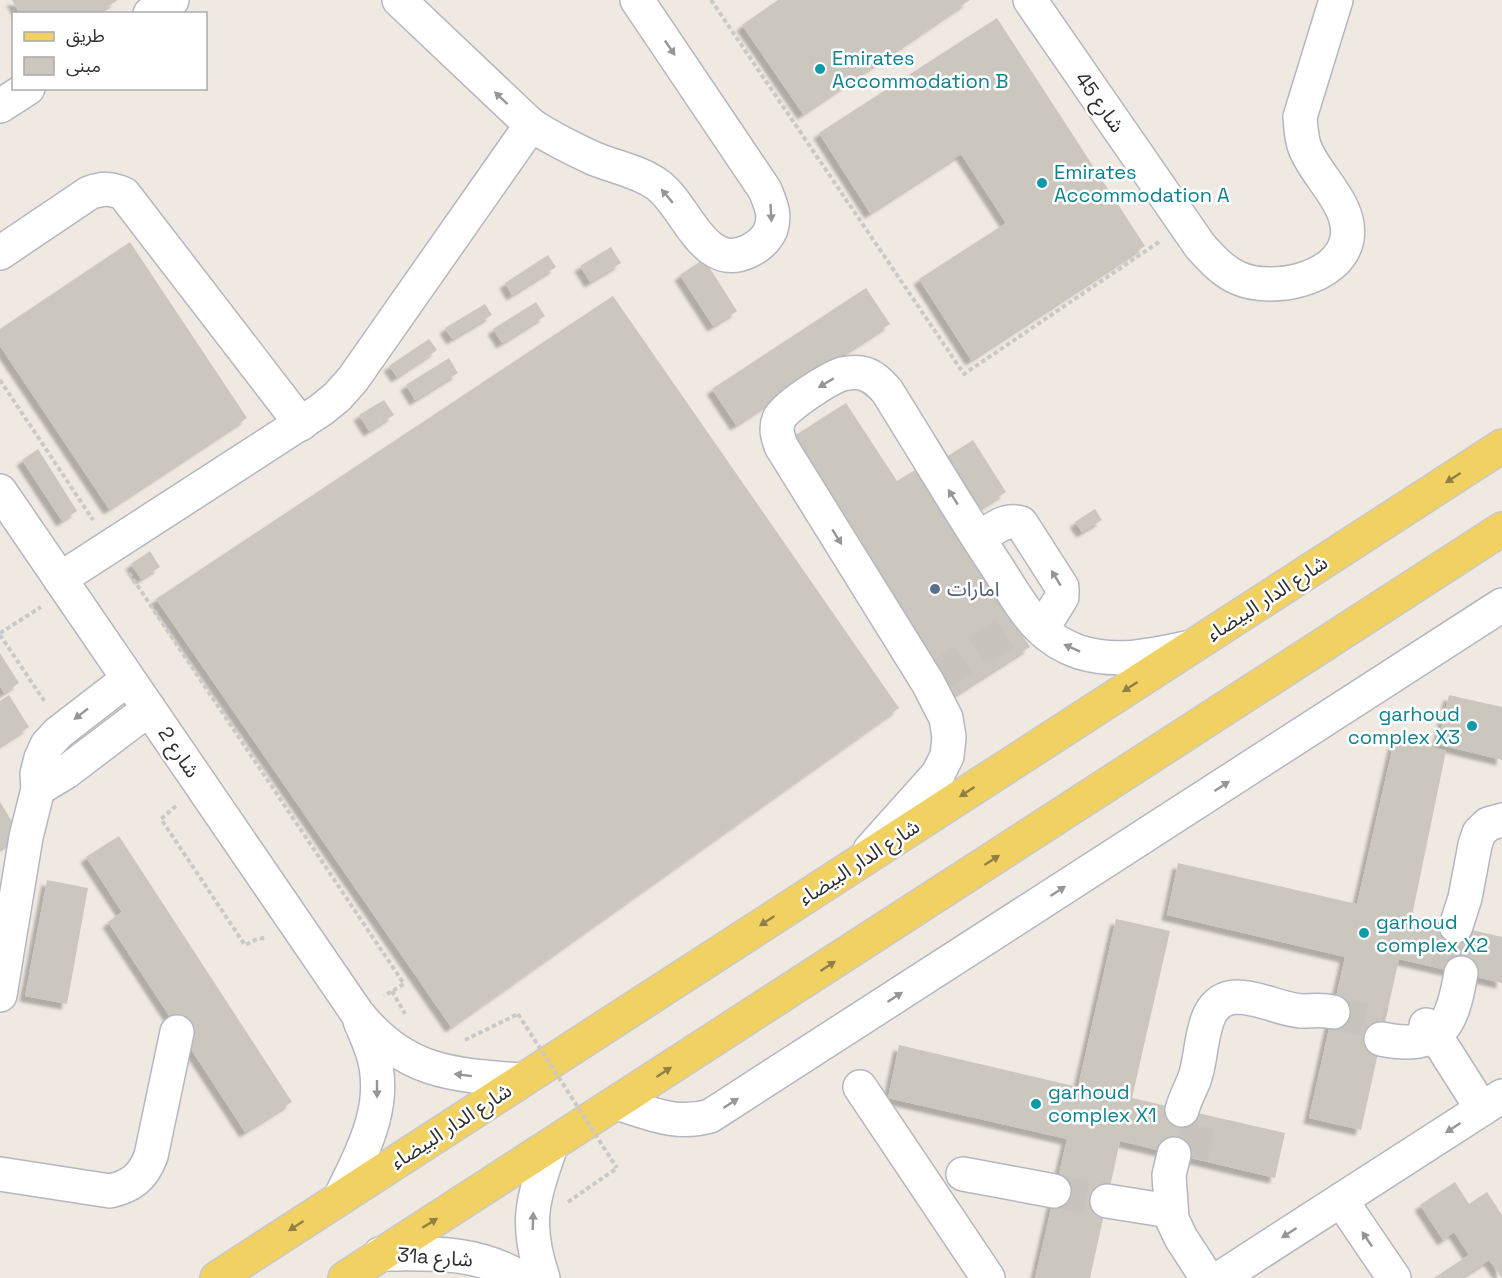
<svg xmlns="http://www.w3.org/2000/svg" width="1502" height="1278" font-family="'Space Grotesk','Noto Sans Arabic',sans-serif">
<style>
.building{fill:#cbc7bf;filter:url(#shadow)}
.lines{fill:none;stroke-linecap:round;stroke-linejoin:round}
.minor-tunnel{stroke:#c8c4bd;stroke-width:33;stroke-dasharray:33 16;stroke-linecap:butt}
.minor-casing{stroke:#b4b7c1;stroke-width:36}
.major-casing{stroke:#c9c9c9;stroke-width:36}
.path{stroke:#c9c9c9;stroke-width:4;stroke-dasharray:4.5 3;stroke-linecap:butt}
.minor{stroke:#fff;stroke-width:33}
.major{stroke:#f2d163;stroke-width:33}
.path-bridge{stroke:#c9c9c9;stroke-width:4;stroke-dasharray:4.5 3;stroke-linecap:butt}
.oneway{fill:#969696}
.oneway2{fill:#908048}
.culture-dot{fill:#0f9aa8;stroke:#fff;stroke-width:2}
.service-dot{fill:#5c6f8a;stroke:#fff;stroke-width:2}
.labels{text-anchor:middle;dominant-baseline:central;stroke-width:5;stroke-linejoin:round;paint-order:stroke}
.culture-label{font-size:20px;fill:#0d838f;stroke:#fff;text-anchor:start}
.street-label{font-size:20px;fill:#2e2e2e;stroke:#fff}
.service-label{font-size:20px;fill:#4e5e75;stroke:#fff;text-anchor:start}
</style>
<defs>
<filter id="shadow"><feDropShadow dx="-5.5" dy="5.5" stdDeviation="1.5" flood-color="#0004"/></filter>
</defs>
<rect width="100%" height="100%" fill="#efe9e1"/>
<!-- building -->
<g class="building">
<path d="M12,0H118L96,14H20Z"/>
<path d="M778,0H970L803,114L742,25Z"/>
<path d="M997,18L1145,246L971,360L919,279L1006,223L961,154L870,213L819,133Z"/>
<path d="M130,242L247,418L109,509L0,346V329Z"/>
<path d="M611,247L621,263L590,282L580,266Z"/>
<path d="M548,255L556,267L512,295L505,283Z"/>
<path d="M704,259L737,311L713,326L680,275Z"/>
<path d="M866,288L890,324L736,425L712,389Z"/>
<path d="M613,296L899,708L451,1027L156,599Z"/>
<path d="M536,302L545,316L502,343L493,329Z"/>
<path d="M485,304L492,315L452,339L445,328Z"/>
<path d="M429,339L437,350L397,377L389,366Z"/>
<path d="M449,358L458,373L415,400L406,385Z"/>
<path d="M384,400L394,415L369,431L359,415Z"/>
<path d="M846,403L897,481L915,470L1030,647L949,699L791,438Z"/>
<path d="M973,440L1006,492L978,510L945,458Z"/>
<path d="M38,449L77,511L62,521L22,460Z"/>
<path d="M1095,509L1102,520L1082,532L1075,522Z"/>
<path d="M150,551L160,567L141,579L131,564Z"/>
<path d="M0,653L19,683L4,693L0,686Z"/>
<path d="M9,695L29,727L0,746V701Z"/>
<path d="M1449,695L1502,707V760L1437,744Z"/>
<path d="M1395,737L1446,751L1412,916L1502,937V983L1399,959L1361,1130L1309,1118L1345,957L1167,915L1178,863L1357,904Z"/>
<path d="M0,802L21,836L0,849Z"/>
<path d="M119,836L292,1102L245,1132L108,922L122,912L86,857Z"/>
<path d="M47,880L88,888L67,1004L25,996Z"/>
<path d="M1116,919L1170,931L1132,1098L1285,1133L1275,1178L1120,1141L1090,1278H1035L1067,1139L888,1098L899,1045L1078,1087Z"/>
<path d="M1455,1182L1469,1204L1487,1192L1502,1215V1278L1489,1260L1461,1278H1434L1469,1255L1454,1232L1443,1240L1420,1205Z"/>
</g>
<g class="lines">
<!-- minor-tunnel -->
<g class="minor-tunnel">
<path d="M936,678L1016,626"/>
<path d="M1447,970L1456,926"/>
<path d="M1333,1012L1384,1025"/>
<path d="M1192,1158L1200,1114"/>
<path d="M1054,1191L1107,1201"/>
</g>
<defs>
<g id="minor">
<path d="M399,0L531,125C551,138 573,149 595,159C615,167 637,171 655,183C686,202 702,274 749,251C758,247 767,239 771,229C776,214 770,203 765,190L637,0"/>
<path d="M1030,0L1200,246C1211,258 1222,271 1238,278C1271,293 1339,280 1347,239C1353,205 1316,177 1305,148C1301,138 1301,128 1300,117L1336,0"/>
<path d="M150,14L172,0"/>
<path d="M0,106L28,88"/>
<path d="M0,253L89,193C103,188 111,188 124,194L301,424"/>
<path d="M0,491L357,1013C404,1072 450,1075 521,1080"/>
<path d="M979,539C992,530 1004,518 1021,523L1062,587V597L1042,629"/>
<path d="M60,579L321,410L337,397L353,379L531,125"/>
<path d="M38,789L66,772L149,709"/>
<path d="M870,850L938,774L947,756L949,737L946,718L928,683L781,446C778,437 775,429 779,419C785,406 828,379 842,374C847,373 856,372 861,373C872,375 879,382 887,391C922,447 956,505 993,561C1008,583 1021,609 1040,628C1050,638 1065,647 1079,652C1118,664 1153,655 1191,647"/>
<path d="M1456,926L1465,898L1475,845L1479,833L1488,824L1502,820"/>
<path d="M0,995L26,837L38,789L37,774L41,758L47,745L58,733L128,679"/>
<path d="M1426,1025L1435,1035L1482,1109"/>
<path d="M1381,1039C1441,1051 1452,1026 1461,973"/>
<path d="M860,1087L988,1278"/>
<path d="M616,1103C650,1113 675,1126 710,1116L1502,605"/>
<path d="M1182,1110C1185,1099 1190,1090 1194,1080C1205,1054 1197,998 1237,997C1259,997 1279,1009 1301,1011C1312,1011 1321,1009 1333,1012"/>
<path d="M1174,1154L1169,1175L1172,1219L1181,1238L1207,1278"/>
<path d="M0,1174L110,1191C132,1186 143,1177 151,1156L177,1032"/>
<path d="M963,1174L1054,1191"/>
<path d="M340,1198C362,1152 390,1104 372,1051C369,1041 364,1031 360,1021"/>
<path d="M1341,1200L1394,1278"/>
<path d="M1107,1201L1170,1211"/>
<path d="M380,1254C432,1254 475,1250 521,1278"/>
<path d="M543,1278C524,1222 533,1199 551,1146"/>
<path d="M1220,1278L1502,1096"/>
</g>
<g id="major">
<path d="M217,1278L1502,446"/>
<path d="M345,1278L1502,529"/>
</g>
</defs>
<!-- minor casing -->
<use href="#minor" class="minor-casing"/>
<!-- major casing -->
<use href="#major" class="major-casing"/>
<!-- path -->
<g class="path">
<path d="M711,0L964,374L1159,242"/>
<path d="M0,380L93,520"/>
<path d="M129,573L404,984L384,996"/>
<path d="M0,633L41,607"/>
<path d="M0,635L45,702"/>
<path d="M176,806L161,819L245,945L257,939L265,938"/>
<path d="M392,991L405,1014"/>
<path d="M465,1040L518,1014"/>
<path d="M568,1202L617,1168"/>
</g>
<!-- minor -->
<use href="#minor" class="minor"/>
<!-- major -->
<use href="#major" class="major"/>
<!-- path-bridge -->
<path class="path-bridge" d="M518,1014L617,1168"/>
</g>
<!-- one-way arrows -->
<defs><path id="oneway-solid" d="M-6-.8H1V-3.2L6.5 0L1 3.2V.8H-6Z" transform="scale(1.5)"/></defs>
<g class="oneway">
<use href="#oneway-solid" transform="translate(670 48) rotate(56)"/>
<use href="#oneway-solid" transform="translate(501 98) rotate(-137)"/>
<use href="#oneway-solid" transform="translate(667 196) rotate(-130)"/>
<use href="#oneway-solid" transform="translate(771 213) rotate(87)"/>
<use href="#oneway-solid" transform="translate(826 383) rotate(149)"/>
<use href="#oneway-solid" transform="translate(953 497) rotate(-122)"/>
<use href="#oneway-solid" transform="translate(837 537) rotate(58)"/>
<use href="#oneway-solid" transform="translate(1056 578) rotate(-121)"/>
<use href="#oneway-solid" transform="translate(1072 648) rotate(-156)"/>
<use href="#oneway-solid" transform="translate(81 714) rotate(142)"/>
<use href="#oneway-solid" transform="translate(1222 786) rotate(-33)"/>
<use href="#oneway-solid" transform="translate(1058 891) rotate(-33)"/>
<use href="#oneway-solid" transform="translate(895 997) rotate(-33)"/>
<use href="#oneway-solid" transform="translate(463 1075) rotate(-173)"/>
<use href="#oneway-solid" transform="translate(377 1089) rotate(90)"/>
<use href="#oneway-solid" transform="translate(731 1103) rotate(-33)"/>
<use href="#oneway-solid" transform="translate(1453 1128) rotate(147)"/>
<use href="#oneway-solid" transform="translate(533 1221) rotate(-88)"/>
<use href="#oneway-solid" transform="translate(1289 1233) rotate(147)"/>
<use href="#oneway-solid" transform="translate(1367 1239) rotate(-124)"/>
</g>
<g class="oneway2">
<use href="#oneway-solid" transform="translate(1453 478) rotate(147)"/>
<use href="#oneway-solid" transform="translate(1130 687) rotate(147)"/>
<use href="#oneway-solid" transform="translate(967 792) rotate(147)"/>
<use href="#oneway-solid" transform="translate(992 860) rotate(-33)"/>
<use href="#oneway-solid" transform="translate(767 921) rotate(147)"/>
<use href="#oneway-solid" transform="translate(828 966) rotate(-33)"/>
<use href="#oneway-solid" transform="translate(664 1072) rotate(-33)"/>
<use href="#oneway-solid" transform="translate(430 1223) rotate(-32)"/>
<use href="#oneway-solid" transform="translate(296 1226) rotate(147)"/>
</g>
<!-- markers -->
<g class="culture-dot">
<circle cx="820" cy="69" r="6"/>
<circle cx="1042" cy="183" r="6"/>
<circle cx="1472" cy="726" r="6"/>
<circle cx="1364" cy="933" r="6"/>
<circle cx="1036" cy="1104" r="6"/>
</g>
<circle class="service-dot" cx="935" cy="589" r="6"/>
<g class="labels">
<!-- culture labels -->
<g class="culture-label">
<text x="832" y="58">Emirates<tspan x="832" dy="23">Accommodation B</tspan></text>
<text x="1054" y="172">Emirates<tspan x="1054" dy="23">Accommodation A</tspan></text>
<text x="1460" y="714" text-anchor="end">garhoud<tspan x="1460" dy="23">complex X3</tspan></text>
<text x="1376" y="922">garhoud<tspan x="1376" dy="23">complex X2</tspan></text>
<text x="1048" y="1092">garhoud<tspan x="1048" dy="23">complex X1</tspan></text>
</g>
<!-- street labels -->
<g class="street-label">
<text transform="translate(1100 102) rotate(55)">شارع 45</text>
<text transform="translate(1267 598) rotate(-33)">شارع الدار البيضاء</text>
<text transform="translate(179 752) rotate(56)">شارع 2</text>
<text transform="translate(859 862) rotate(-33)">شارع الدار البيضاء</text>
<text transform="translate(451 1126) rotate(-33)">شارع الدار البيضاء</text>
<text transform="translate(435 1257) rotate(4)">31a شارع</text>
</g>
<!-- service labels -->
<g class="service-label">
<text x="947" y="589">امارات</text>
</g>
</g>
<!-- legend -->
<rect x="12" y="12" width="195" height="78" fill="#ffffff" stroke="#ababab" stroke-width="1.5"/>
<rect x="24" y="32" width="30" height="9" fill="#f2d163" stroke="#ababab" stroke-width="1.5"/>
<text x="66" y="42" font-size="18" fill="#2e2e2e">طريق</text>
<rect x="24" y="57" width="30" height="18" fill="#cbc7bf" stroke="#ababab" stroke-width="1.5"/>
<text x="66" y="72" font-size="18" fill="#2e2e2e">مبنى</text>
</svg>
